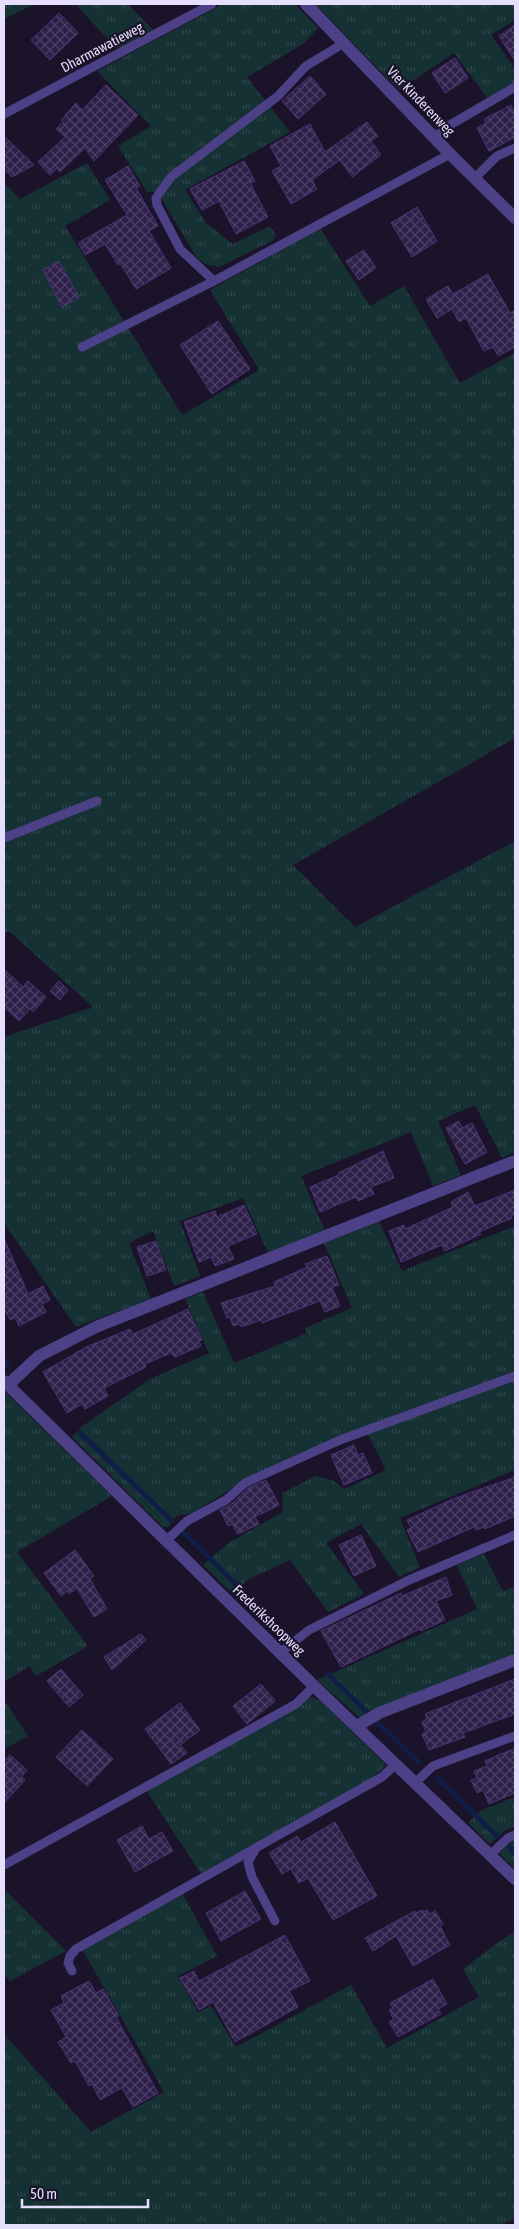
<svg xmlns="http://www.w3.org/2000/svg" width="519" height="2229" font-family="'Asap Condensed',sans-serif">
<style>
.grass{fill:url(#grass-tufts)}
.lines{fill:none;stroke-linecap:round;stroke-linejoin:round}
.stream{stroke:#0f1d47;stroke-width:5}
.building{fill:url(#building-cross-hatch);stroke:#483474}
.lane{stroke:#4c4186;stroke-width:9}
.street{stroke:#4c4186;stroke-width:12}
.labels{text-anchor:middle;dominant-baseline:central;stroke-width:4.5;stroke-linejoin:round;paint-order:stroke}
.street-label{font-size:14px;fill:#e6defd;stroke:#1a132a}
</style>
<defs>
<pattern id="grass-tufts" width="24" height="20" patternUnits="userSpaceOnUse" patternTransform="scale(1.25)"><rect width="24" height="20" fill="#163134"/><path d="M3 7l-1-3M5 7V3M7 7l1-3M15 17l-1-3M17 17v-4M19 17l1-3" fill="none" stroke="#2d4548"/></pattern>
<pattern id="building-cross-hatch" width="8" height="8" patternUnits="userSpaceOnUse" patternTransform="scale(1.25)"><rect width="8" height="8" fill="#2e204a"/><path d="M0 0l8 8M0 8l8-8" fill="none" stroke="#4c4065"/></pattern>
</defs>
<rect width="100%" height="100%" fill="#1a132a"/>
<!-- grass -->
<g class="grass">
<path d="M4,4H35L4,19Z"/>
<path d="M75,4H128L153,30L117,49Z"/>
<path d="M223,4H295L318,28L303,44L247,77L290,132L185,190L206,223L233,244L270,226L276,236L272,241L219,267L205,264L197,258L160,196L155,192H147L118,146L151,126L97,71Z"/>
<path d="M315,4H515V20L491,35L515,69V83L488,99L454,53L399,90Z"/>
<path d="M87,163L110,200L65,226L182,415L259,370L210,290L320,228L370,306L404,286L460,383L515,353V738L293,865L355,927L515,841V1152L502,1158L475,1105L438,1121L461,1175L433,1186L411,1132L301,1176L325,1231L268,1253L243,1198L180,1221L200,1276L174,1286L153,1231L129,1243L151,1299L76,1327L4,1223V1037L93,1007L9,931L4,933V183L20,199Z"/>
<path d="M379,1221L402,1271L515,1226V1374L260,1474L257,1472L193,1513L176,1516L168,1527H163L72,1437L84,1425L150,1379L209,1353L185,1299L203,1292L234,1363L307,1333L305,1328L352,1308L324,1243Z"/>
<path d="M515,1379V1470L400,1518L420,1567L399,1577L361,1524L326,1543L364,1594L328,1612L290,1560L247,1580L233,1594L203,1565L230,1542L283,1512L282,1493L316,1476L334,1481L344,1489L386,1470L367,1433Z"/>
<path d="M4,1391L112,1496L17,1552L88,1646L36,1676L29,1666L4,1682Z"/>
<path d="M484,1554L503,1591L515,1587V1656L360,1718L317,1680L477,1609L457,1565Z"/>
<path d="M309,1697L320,1700L386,1765L373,1778L201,1874L146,1790Z"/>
<path d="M4,1700L28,1736L4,1749Z"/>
<path d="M515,1797V1827L505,1830L490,1844L468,1823L482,1810Z"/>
<path d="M515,1840V1869L499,1853Z"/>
<path d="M4,1889L66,1951L10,1981L4,1975Z"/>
<path d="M182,1893L217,1956L178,1976L198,2012L211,2006L236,2047L351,1985L387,2048L479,1997L463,1969L497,1943L515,1932V2219L501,2225H4V2034L91,2132L164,2092L82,1949Z"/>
</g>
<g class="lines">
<!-- stream -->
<g class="stream">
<path d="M4,1360L8,1364"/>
<path d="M80,1433L171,1520"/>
<path d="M183,1532L280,1628"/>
<path d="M328,1674L368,1713"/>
<path d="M378,1723L419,1762"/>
<path d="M438,1779L497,1836"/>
<path d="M510,1848L515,1854"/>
</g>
</g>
<!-- building -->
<g class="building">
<path d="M59,13L78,33L50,60L31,40Z"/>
<path d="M515,25V61L499,36Z"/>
<path d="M455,58L468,78L445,93L432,73Z"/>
<path d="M310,76L326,94L298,119L282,101Z"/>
<path d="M106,85L138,115L94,161L85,148L60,172L57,168L50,175L38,162L65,137L56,129L63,122L61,120L76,103L82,110Z"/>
<path d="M511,105L515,114V137L489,151L477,128L486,123L484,119Z"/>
<path d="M367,122L378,136L371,141L381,155L352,177L340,160L312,180L317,189L291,204L272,171L281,166L270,146L310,124L325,152Z"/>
<path d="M4,136L34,165L12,177L4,169Z"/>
<path d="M244,161L255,181L250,183L268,217L236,234L219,201L202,210L190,189Z"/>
<path d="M128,166L140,186L136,188L158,226L149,231L171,268L136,289L120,263L118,265L105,244L85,255L78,243L127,215L105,180Z"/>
<path d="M417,207L437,241L412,257L391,223Z"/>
<path d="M364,250L376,268L359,280L346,261Z"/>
<path d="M59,261L79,298L62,307L43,270Z"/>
<path d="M488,274L510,313L515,310V347L498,356L493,347L484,351L466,318L459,322L452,309L437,318L426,299L448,286L453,294Z"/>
<path d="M218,321L250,369L212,394L180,345Z"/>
<path d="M4,969L23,987L28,981L46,997L33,1012L30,1009L19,1021L4,1007Z"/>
<path d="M59,981L68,990L60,1000L50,991Z"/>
<path d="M459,1121L462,1128L472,1123L487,1152L465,1164L446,1128Z"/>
<path d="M383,1151L394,1178L371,1187L374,1194L358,1201L356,1197L320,1212L310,1187L339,1175L338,1173Z"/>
<path d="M515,1190V1214L511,1216L512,1218L479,1232L481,1234L445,1251L442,1245L401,1262L389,1231L404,1225L405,1229L453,1207L451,1202L468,1192L475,1206Z"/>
<path d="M244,1205L257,1234L228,1246L234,1259L215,1266L211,1257L199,1262L184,1222L215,1211L217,1217Z"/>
<path d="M4,1238L28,1294L43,1286L50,1300L42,1304L46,1312L19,1326L15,1318L10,1320L4,1308Z"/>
<path d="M156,1241L166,1270L147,1276L137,1247Z"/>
<path d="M327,1256L339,1285L332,1287L340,1306L325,1312L320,1301L262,1323L261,1320L241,1327L240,1324L233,1326L230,1317L227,1318L221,1303L275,1286L274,1282L307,1267L305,1264Z"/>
<path d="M188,1309L202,1340L199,1341L201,1346L175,1357L171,1353L145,1364L146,1367L104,1388L108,1396L85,1409L82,1404L67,1413L43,1372L86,1347L130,1329L133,1334Z"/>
<path d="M354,1445L358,1455L363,1453L372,1473L344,1485L331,1455Z"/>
<path d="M515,1477V1516L485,1529L484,1527L476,1530L474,1527L418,1552L407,1530L411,1528L407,1520L455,1498Z"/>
<path d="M266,1480L279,1505L255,1517L259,1524L238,1534L232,1524L228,1526L220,1510L230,1505L248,1488Z"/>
<path d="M361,1535L376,1566L354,1576L339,1545Z"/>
<path d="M75,1550L94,1576L90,1579L107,1609L94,1617L77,1588L69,1594L67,1591L61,1596L44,1573Z"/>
<path d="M446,1577L452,1595L436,1601L445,1620L421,1631L420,1629L341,1667L321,1631L401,1593L402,1596Z"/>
<path d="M141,1634L146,1640L112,1670L104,1657Z"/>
<path d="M61,1669L83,1695L69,1707L47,1681Z"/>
<path d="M515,1679V1714L463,1733L465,1737L429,1750L422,1734L426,1732L422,1722L427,1719L425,1714Z"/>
<path d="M261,1684L275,1701L247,1724L233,1706Z"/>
<path d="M180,1703L200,1730L180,1745L187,1753L171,1764L145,1729Z"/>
<path d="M82,1730L113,1759L87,1786L56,1757Z"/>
<path d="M515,1748V1793L489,1804L483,1790L477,1793L471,1780L477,1778L474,1771L487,1766L485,1761Z"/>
<path d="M10,1755L27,1770L21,1777L25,1780L4,1803V1761Z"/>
<path d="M335,1822L377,1896L333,1920L308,1878L299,1883L291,1869L282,1874L269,1853L297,1836L301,1842Z"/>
<path d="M142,1826L149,1839L162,1832L173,1851L135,1872L117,1840Z"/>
<path d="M245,1891L261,1919L221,1941L206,1913Z"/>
<path d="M423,1910L424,1912L427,1910L430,1914L435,1911L443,1924L440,1926L450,1945L413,1966L396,1936L373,1951L365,1938L415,1911L416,1913Z"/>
<path d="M285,1935L310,1981L289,1991L298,2007L235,2042L213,2002L199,2010L180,1978L194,1971L199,1981Z"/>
<path d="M433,1979L447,2004L438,2009L441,2014L398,2037L389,2022L394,2019L389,2010L393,2008L390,2003Z"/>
<path d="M89,1981L96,1993L103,1989L119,2016L116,2017L158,2093L133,2107L122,2088L100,2100L92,2084L89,2086L75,2061L71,2063L58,2042L66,2037L51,2010L64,2003L61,1996Z"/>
</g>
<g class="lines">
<!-- lane -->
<g class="lane">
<path d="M344,43L306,66L278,96L171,177L156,198L157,205L180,249L214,281L450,154"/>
<path d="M4,114L212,4"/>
<path d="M435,137L450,125L515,87"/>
<path d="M475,178L497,156L515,148"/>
<path d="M82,347L214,281"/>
<path d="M4,838L97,801"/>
<path d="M166,1541L187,1521L226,1500L245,1483L340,1440L515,1376"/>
<path d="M280,1653L309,1630L409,1580L515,1535"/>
<path d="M416,1782L433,1766L515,1736"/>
<path d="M255,1850L248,1862L252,1877L275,1921"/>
<path d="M490,1855L508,1838L515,1835"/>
<path d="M4,1865L296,1704L314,1686"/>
<path d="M72,1971L68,1963L70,1956L76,1949L382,1777L396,1764"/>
</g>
<!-- street -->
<g class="street">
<path d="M306,4L450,154L515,218"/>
<path d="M4,1381L314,1686L515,1879"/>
<path d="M8,1385L39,1356L96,1327L515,1161"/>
<path d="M357,1726L379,1713L515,1660"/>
</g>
</g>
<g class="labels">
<!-- street labels -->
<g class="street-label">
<text transform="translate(102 47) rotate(-28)">Dharmawatieweg</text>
<text transform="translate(421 101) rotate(46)">Vier Kinderenweg</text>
<text transform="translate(269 1620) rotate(44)">Frederikshoopweg</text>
</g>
</g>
<!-- border -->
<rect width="519" height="2229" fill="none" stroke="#e6defd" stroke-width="10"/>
<!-- scale -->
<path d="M22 2199v8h126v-8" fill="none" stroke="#e6defd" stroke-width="2.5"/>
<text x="30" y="2199" font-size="15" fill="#e6defd" stroke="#1a132a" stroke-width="4" paint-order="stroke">50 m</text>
</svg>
